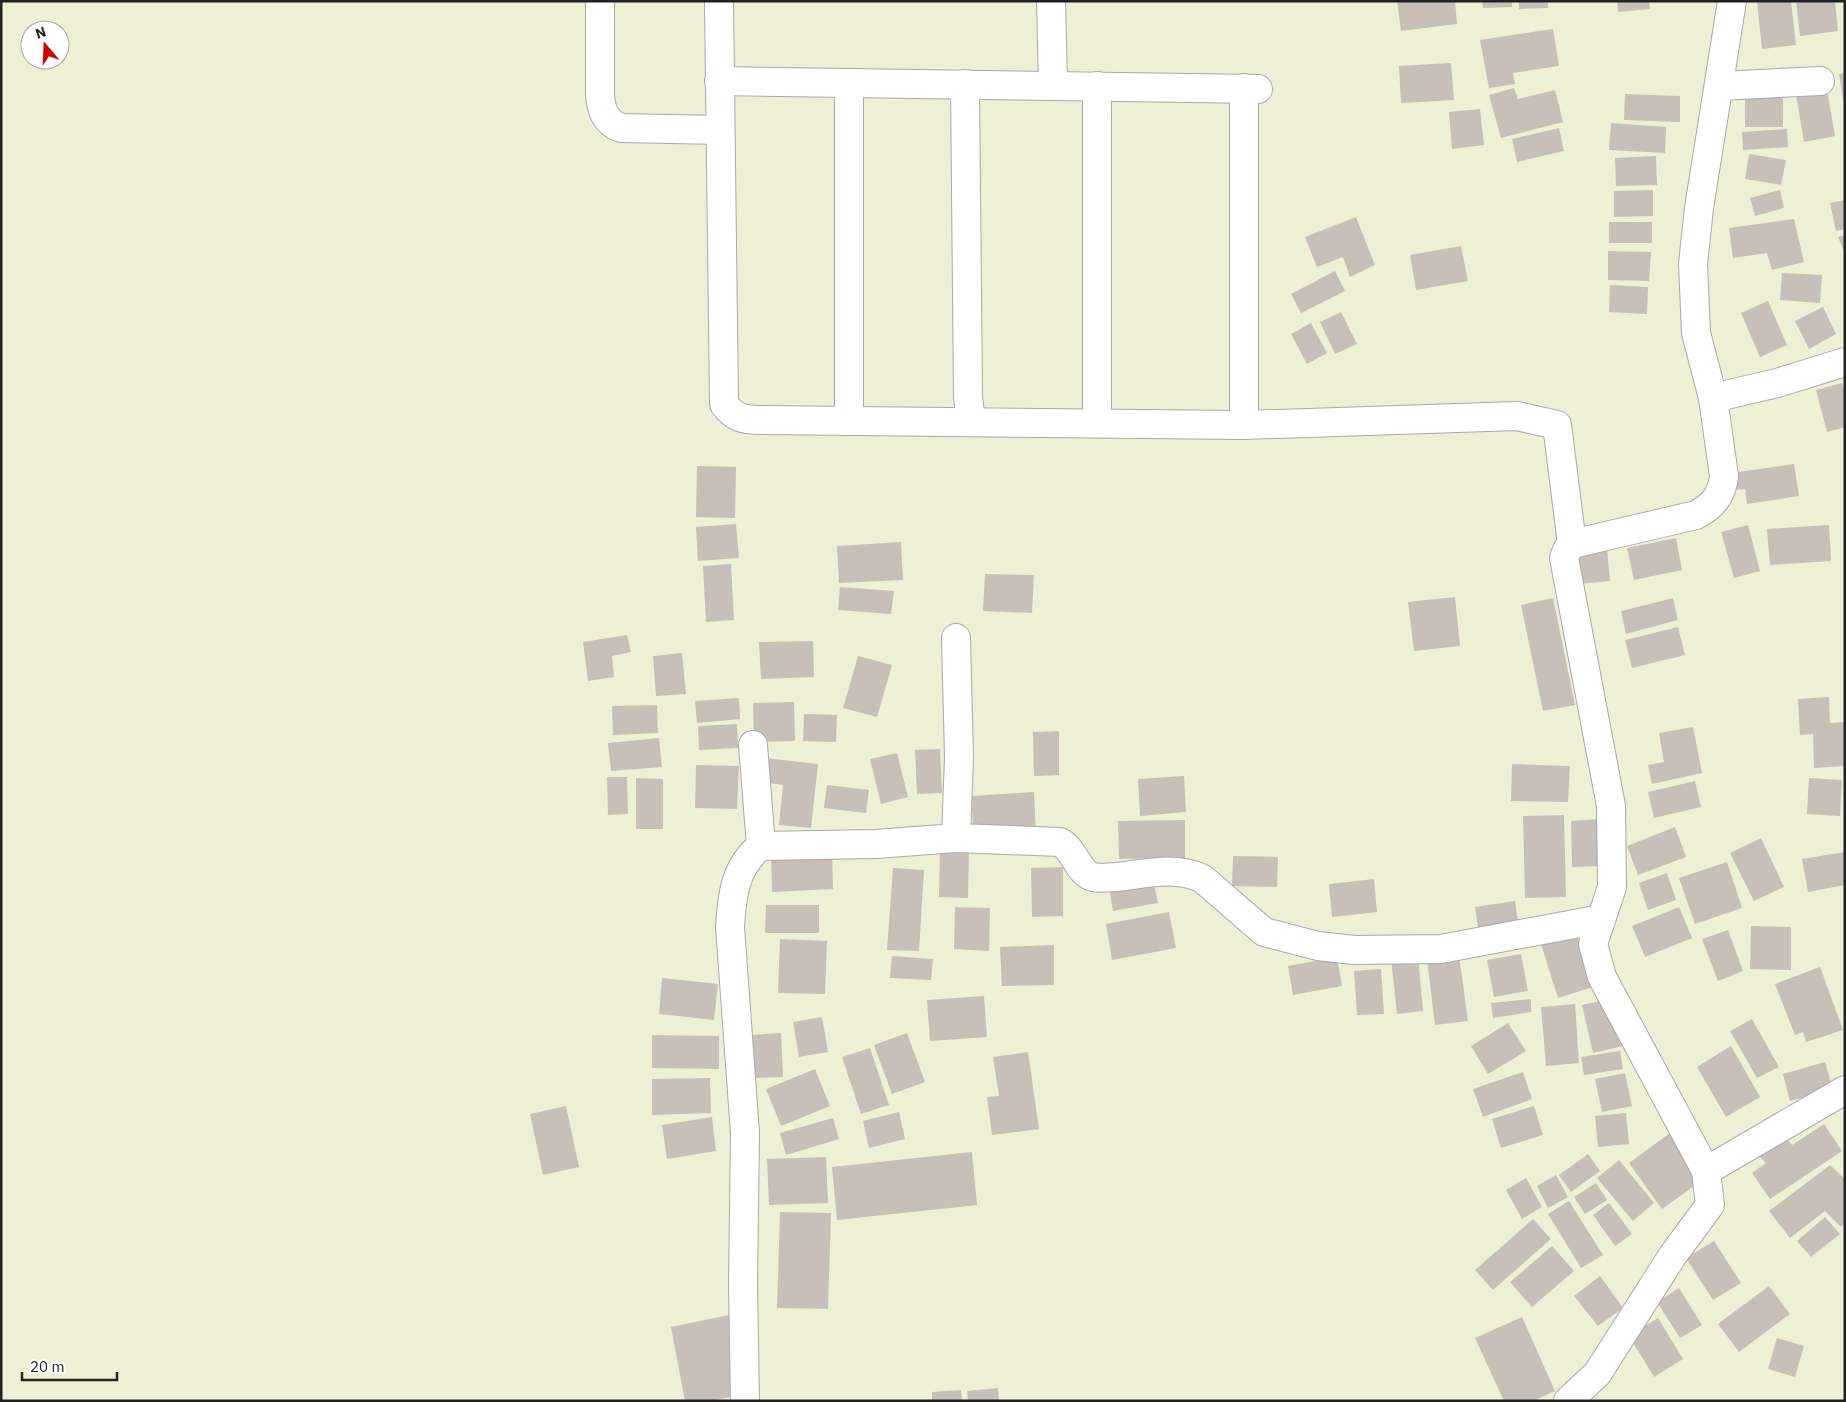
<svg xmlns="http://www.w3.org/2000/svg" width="1846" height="1402" font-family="'IBM Plex Sans',sans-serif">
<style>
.farmland{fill:#eef0d5;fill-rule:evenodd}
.building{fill:#c7bfb8}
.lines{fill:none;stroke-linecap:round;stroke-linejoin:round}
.street-casing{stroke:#a9a9a9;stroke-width:30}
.street{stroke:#fff;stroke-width:28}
</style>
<rect width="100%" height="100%" fill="#f2efe9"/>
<!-- farmland -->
<path class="farmland" d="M1,1H1845V1401H1ZM30,30H60V60H30Z"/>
<!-- building -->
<g class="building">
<path d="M1397,1H1455L1457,24L1401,31Z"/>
<path d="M1482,1H1512V7L1483,8Z"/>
<path d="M1519,1H1548V8L1519,9Z"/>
<path d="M1617,1H1649L1650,9L1618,12Z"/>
<path d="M1757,1H1791L1796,45L1762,49Z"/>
<path d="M1796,1H1835L1838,31L1800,36Z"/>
<path d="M1553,29L1559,66L1513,73L1515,84L1489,88L1480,40Z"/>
<path d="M1451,63L1454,100L1401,103L1399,66Z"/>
<path d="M1845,73V105H1844L1839,74Z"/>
<path d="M1826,84L1835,136L1804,142L1795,89Z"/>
<path d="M1514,88L1518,99L1555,90L1563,122L1501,138L1489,95Z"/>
<rect x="1745" y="89" width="38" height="38"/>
<path d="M1625,94L1680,96V122L1624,120Z"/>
<path d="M1480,109L1484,145L1452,149L1449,112Z"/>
<path d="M1611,123L1666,127L1665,153L1609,150Z"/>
<path d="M1559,128L1564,151L1517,162L1512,139Z"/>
<path d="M1787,129L1788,147L1743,150L1742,132Z"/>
<path d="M1749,154L1786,160L1781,185L1745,179Z"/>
<path d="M1656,156L1657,185L1616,186L1615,158Z"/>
<path d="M1653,190V216L1614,217V191Z"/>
<path d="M1780,190L1784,208L1755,216L1750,198Z"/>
<path d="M1845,200V229L1836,231L1830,203Z"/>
<path d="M1356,217L1375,265L1350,277L1343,257L1317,267L1305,237Z"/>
<path d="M1794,219L1804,262L1772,270L1767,253L1733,258L1729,228Z"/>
<rect x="1609" y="222" width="43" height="21"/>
<path d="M1845,235V254L1838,237Z"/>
<path d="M1461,246L1468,281L1416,290L1410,255Z"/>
<path d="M1608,251L1651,252L1649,281L1608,280Z"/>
<path d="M1335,271L1345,291L1301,313L1291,294Z"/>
<path d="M1782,273L1822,275L1820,303L1780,300Z"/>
<path d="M1610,285L1648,287L1647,314L1609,312Z"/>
<path d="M1768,301L1787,345L1760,357L1741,313Z"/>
<path d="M1823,307L1836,334L1809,349L1795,321Z"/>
<path d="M1341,312L1357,344L1335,354L1320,322Z"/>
<path d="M1311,323L1327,353L1307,364L1291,334Z"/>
<path d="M1842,383L1845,394V427L1827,432L1816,390Z"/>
<path d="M1794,464L1799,496L1747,504L1745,489L1733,490L1732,473Z"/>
<path d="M697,466L736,467L735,518L696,517Z"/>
<path d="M736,524L739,558L698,561L696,527Z"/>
<path d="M1748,525L1760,571L1734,578L1721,532Z"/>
<path d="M1829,525L1831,561L1770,565L1767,529Z"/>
<path d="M1676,538L1682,570L1634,580L1627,548Z"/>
<path d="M901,542L903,580L839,583L837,546Z"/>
<path d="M1607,549L1610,581L1578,584L1575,553Z"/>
<path d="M731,564L734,620L706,622L703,566Z"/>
<path d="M985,574L1034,575L1032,613L983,611Z"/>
<path d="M840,587L894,591L891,614L838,610Z"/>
<path d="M1455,597L1460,646L1414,651L1408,602Z"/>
<path d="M1553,598L1575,705L1543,711L1521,605Z"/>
<path d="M1673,598L1678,620L1626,634L1621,611Z"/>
<path d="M1678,627L1685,655L1632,668L1625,640Z"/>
<path d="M627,635L631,652L612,656L614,677L588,681L583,642Z"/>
<path d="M813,641L814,677L761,679L759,642Z"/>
<path d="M682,653L686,694L656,696L653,656Z"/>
<path d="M858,656L892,665L877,717L843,708Z"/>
<path d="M1829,697L1830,723L1845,722V766L1814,768L1813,734L1800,735L1798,699Z"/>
<path d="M739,698L740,719L697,723L695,701Z"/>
<path d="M794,702L795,741L754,742L753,703Z"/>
<path d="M657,705L658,733L613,735L612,706Z"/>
<path d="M804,714L837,715L836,742L803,741Z"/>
<path d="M737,724L738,748L699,750L698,726Z"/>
<path d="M1693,727L1702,773L1652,784L1648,765L1664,762L1659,733Z"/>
<path d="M1059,731V775L1034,776L1033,732Z"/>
<path d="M659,738L662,767L611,771L608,743Z"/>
<path d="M940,749L942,793L917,794L915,750Z"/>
<path d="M897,753L908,797L881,804L870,759Z"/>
<path d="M765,758L818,764L811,828L779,825L783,785L762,782Z"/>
<path d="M1512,764L1570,766L1568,802L1511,801Z"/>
<path d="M696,765L739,766L737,809L695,808Z"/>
<path d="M1184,776L1186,812L1140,816L1138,779Z"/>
<path d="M607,777H627L628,814L608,815Z"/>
<path d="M636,778L663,779V829H636Z"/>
<path d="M1809,778L1842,780L1840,816L1807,814Z"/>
<path d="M1695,781L1701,807L1654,818L1648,792Z"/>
<path d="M827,785L869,790L866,813L824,808Z"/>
<path d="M1034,792L1036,835L973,831L972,796Z"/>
<path d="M1564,815L1566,897L1525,898L1523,816Z"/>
<path d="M1601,819L1603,866L1572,867L1571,821Z"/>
<path d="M1185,820V858L1119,859L1118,821Z"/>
<path d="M1675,827L1686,857L1638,875L1627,846Z"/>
<path d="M1761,838L1784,887L1754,901L1730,853Z"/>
<path d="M940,847L969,848L968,898L939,897Z"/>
<path d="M832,850L833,889L772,892L771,853Z"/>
<path d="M1845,852V885L1808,892L1802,859Z"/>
<path d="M1233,856L1278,857L1277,887L1232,886Z"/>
<path d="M1727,862L1742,908L1695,924L1679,878Z"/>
<path d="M1063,867V916L1032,917L1031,868Z"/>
<path d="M893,868L924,870L919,951L887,950Z"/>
<path d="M1667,873L1676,900L1648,910L1639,883Z"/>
<path d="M1153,879L1158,903L1113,911L1109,887Z"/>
<path d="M1374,879L1377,912L1332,917L1329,884Z"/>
<path d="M1515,901L1519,928L1479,934L1475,907Z"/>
<path d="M766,905H819V933H765Z"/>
<path d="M955,907L990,908L989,951L954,949Z"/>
<path d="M1679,907L1692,938L1645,957L1632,926Z"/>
<path d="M1169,912L1176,948L1112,960L1106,924Z"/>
<path d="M1751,926L1791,927V970L1750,969Z"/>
<path d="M1575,930L1593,987L1558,998L1540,941Z"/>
<path d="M1728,930L1743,971L1718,981L1702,939Z"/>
<path d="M780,939L827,941L825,994L778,993Z"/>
<path d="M1054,945V985L1002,986L1000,947Z"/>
<path d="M1521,954L1528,991L1494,997L1487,960Z"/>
<path d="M1459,955L1468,1021L1435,1025L1427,959Z"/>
<path d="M892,956L933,959L931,980L890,978Z"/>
<path d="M1418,956L1423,1011L1397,1014L1391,958Z"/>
<path d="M1337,957L1342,986L1293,995L1288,966Z"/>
<path d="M1820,967L1843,1030L1806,1042L1803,1032L1795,1035L1775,984Z"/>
<path d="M1381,969L1384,1014L1357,1015L1354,971Z"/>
<path d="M662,978L718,984L714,1020L659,1014Z"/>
<path d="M984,996L987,1037L930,1041L927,1000Z"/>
<path d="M1612,998L1623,1046L1593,1053L1582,1005Z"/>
<path d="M1531,999V1012L1493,1018L1491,1003Z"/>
<path d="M1575,1004L1579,1063L1546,1066L1541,1007Z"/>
<path d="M822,1017L828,1052L799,1057L793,1022Z"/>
<path d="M1752,1019L1779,1067L1757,1078L1730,1031Z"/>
<path d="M1508,1023L1526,1051L1488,1074L1471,1046Z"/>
<path d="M781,1033L783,1077L754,1078L753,1035Z"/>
<path d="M907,1033L925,1082L892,1094L874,1045Z"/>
<path d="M652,1035L719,1036V1069L652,1068Z"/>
<path d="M1731,1046L1760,1097L1726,1117L1697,1067Z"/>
<path d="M870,1048L889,1105L861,1114L842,1057Z"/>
<path d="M1620,1051L1623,1069L1584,1075L1581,1057Z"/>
<path d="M1028,1052L1039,1129L992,1135L987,1097L999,1096L993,1057Z"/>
<path d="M1825,1062L1833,1089L1790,1101L1783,1074Z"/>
<path d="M815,1069L830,1106L781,1126L766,1089Z"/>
<path d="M1523,1072L1532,1099L1483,1117L1473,1089Z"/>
<path d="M1625,1073L1632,1106L1602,1112L1595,1079Z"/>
<path d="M710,1078L711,1113L652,1115V1079Z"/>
<path d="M566,1106L579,1167L543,1175L530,1114Z"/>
<path d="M1534,1106L1543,1135L1501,1148L1492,1119Z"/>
<path d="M899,1112L905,1139L869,1148L863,1121Z"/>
<path d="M1626,1113L1629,1144L1598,1147L1595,1116Z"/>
<path d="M712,1117L716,1151L667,1159L662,1125Z"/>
<path d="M833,1118L839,1139L786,1155L780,1133Z"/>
<path d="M1824,1124L1842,1151L1770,1199L1752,1173L1766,1163L1756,1153L1780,1132L1792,1145Z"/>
<path d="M1670,1133L1704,1179L1662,1209L1629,1163Z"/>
<path d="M972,1152L977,1205L837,1220L832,1167Z"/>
<path d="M1588,1154L1600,1171L1571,1192L1559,1175Z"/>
<path d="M826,1157L828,1203L769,1205L767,1159Z"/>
<path d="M1619,1160L1654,1203L1633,1221L1597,1178Z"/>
<path d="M1830,1165L1845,1179V1223L1841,1227L1825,1211L1790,1238L1769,1211Z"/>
<path d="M1556,1175L1568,1197L1548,1208L1537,1186Z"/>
<path d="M1526,1178L1542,1207L1522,1219L1506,1190Z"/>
<path d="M1596,1183L1607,1200L1585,1214L1574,1197Z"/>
<path d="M1569,1201L1603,1255L1581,1268L1548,1214Z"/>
<path d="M1609,1203L1632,1234L1615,1246L1593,1215Z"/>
<path d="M780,1212L831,1213L828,1309L777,1308Z"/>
<path d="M1825,1217L1840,1234L1811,1257L1797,1241Z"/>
<path d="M1533,1219L1551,1239L1493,1290L1475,1270Z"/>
<path d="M1714,1241L1741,1283L1713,1300L1686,1258Z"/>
<path d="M1552,1246L1574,1271L1532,1307L1510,1282Z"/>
<path d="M1600,1276L1623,1308L1598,1326L1574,1296Z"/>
<path d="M1769,1286L1790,1314L1739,1352L1718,1324Z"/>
<path d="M1679,1288L1702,1325L1680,1338L1657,1302Z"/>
<path d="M729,1315L744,1394L711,1401H685L671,1327Z"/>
<path d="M1522,1317L1555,1391L1533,1401H1504L1475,1338Z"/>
<path d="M1658,1318L1683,1359L1654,1377L1629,1336Z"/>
<path d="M1777,1338L1804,1346L1795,1377L1768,1369Z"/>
<path d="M998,1388L999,1401H968L967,1391Z"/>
<path d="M961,1390L962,1401H932V1392Z"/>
</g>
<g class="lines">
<defs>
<g id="street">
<path d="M600,1V94C601,110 605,122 621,128L720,130"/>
<path d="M719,1L724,404C734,418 744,420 761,420L1244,425L1517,416L1557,425L1572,544"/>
<path d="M1051,1L1053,85"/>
<path d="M719,81L1258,89"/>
<path d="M849,83V421"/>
<path d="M965,84L968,397L971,422"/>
<path d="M1097,86V423"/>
<path d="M1720,86L1820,81"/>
<path d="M1244,88V425"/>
<path d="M1713,398L1777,383L1845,362"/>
<path d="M956,838L1060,842C1075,850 1078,873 1093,877C1101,879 1109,877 1116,877C1144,874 1177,865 1203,879L1264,932L1318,946L1354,950L1441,949L1601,919"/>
<path d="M761,846L876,844L956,838L959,757L956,638"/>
<path d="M1706,1171L1845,1090"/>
<path d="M745,1401L743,1284L745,1133L730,927C732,895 735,866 761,846L753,745"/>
<path d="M1568,1401L1597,1374L1673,1255L1710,1205L1706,1171L1602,977L1593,944L1612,887L1611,806L1564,558L1567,550L1572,544L1696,515C1713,506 1722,495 1724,476L1713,398L1696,333L1693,264L1699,208L1732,1"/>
</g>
</defs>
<!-- street casing -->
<use href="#street" class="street-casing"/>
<!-- street -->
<use href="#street" class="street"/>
</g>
<!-- border -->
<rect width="1846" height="1402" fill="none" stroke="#222222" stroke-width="5"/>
<!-- north arrow -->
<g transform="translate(45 45) rotate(341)"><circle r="24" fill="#ffffff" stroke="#a7a7a7"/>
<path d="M0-4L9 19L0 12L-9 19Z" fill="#d40000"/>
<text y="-8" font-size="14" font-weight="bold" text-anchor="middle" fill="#222222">N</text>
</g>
<!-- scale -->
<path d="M22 1372v8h95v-8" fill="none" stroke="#222222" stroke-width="2.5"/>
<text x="30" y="1372" font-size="15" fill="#222222" stroke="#ffffff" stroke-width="4" paint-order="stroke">20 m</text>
</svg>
